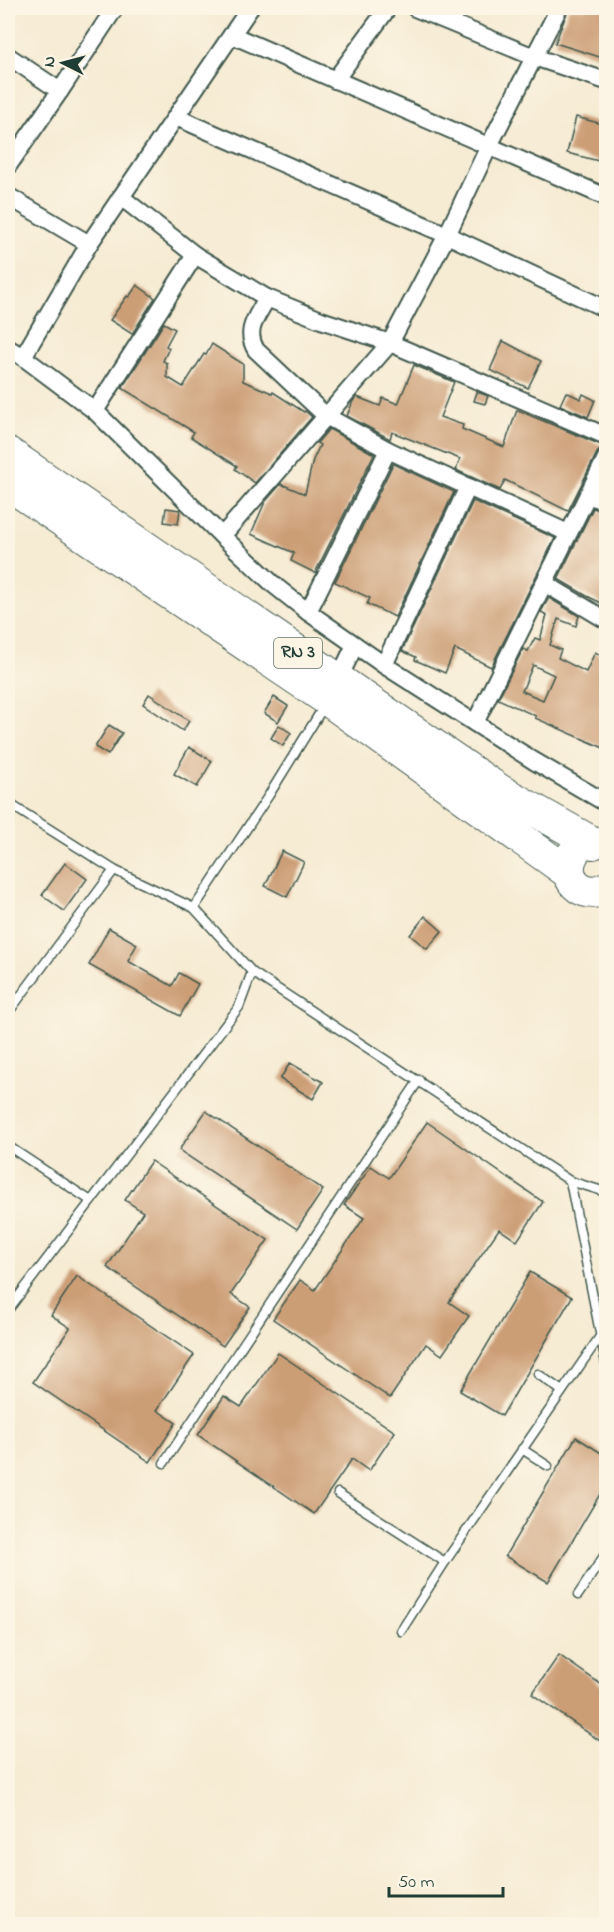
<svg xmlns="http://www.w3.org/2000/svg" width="614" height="1932" font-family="'Indie Flower',sans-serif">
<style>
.building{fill:#cc9e76;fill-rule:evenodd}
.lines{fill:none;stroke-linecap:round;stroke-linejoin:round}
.lane-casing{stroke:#3f574c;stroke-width:11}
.street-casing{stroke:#3f574c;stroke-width:20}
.highway-casing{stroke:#3f574c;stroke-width:34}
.lane{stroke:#fff;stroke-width:8}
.street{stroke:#fff;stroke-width:16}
.highway{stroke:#fff;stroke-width:32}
.labels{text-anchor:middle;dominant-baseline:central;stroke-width:5;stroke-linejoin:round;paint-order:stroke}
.shield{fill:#fcf5e5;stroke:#617469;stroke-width:1.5}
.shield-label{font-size:18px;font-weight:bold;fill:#1f3d34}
</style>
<rect width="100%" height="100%" fill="#fcf5e5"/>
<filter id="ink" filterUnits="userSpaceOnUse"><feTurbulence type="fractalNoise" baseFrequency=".0167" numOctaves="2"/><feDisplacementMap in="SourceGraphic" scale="12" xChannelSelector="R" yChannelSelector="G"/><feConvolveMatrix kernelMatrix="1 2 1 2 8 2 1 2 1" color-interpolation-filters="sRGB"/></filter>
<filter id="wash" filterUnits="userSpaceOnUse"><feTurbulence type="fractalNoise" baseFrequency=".008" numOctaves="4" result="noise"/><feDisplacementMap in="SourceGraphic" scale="24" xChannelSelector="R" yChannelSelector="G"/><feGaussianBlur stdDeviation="1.35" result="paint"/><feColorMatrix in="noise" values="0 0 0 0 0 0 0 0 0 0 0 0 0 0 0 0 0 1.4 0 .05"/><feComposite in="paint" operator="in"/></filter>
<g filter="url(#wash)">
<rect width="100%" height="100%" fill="#f6ebd3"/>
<g id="blocks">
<!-- building -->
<g class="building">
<path d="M569,8H606V59L555,43Z"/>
<path d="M576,117L606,125V149L603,162L567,153Z"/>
<path d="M137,285L155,298L132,334L110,320L127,296L129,297Z"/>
<path d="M164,323L175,329L166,346L169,348L163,361L167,363V377L183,387L204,354L206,355L212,344L243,364V381L272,393L273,392L304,412L305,411L312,417L255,483L235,469L237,466L191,437L194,432L122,388Z"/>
<path d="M503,341L541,361L528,388L490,370Z"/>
<path d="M414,365L454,382L440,417L463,425L462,429L504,447L517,410L606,447L601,449L597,453L568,511L505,480L500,490L456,470L460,459L392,432L390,439L347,416L353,401L357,397L380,406L383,398L398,404Z"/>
<path d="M477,392L488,396L485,404L474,401Z"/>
<path d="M566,392L581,399L583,394L595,400L588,417L560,405Z"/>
<path d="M329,429L374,454L315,573L291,561L294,553L251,534L265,502L281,484L305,494L313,460L320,445L317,443Z"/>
<path d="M393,464L454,492L395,617L367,604L370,598L335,582Z"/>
<path d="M473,501L555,538L491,667L455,649L445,673L415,660L416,657L402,651Z"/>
<path d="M166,508L180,510L178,524L164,522Z"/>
<path d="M593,508L606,513V597L603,604L587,596L558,579Z"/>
<path d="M549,598L579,616L576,626L558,619L550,645L561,650L558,658L586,672L595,652L606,658V749L535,718L536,716L498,699L523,649L528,651L535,638L540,640L547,615L541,612ZM533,665L554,675L543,700L522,691Z"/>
<path d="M149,694L189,721L183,731L143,704Z"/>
<path d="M274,697L288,706L278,722L264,713Z"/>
<path d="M109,725L122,733L108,755L95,747Z"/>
<path d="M279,725L291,733L283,746L271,738Z"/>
<path d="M189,747L212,761L197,787L174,774Z"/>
<path d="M282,851L304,862L287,897L265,886Z"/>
<path d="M65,863L87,879L64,911L42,895Z"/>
<path d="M425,916L442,931L427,949L410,935Z"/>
<path d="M109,928L137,944L128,961L172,986L179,973L198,984L180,1016L89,965Z"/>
<path d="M290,1063L323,1082L313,1099L280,1079Z"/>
<path d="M206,1111L323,1190L297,1229L179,1150Z"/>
<path d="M427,1122L543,1202L517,1241L499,1229L449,1302L469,1316L442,1355L426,1344L390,1398L273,1319L300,1280L315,1290L364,1218L344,1205L371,1166L389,1178Z"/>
<path d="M151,1161L268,1240L231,1294L250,1307L223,1346L107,1267L143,1212L125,1200Z"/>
<path d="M530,1272L572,1297L502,1416L460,1391Z"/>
<path d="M77,1276L194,1355L157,1410L176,1423L150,1462L33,1382L70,1328L51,1315Z"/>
<path d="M278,1353L395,1432L369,1471L352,1459L314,1514L198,1435L224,1396L241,1407Z"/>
<path d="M576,1437L606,1456V1484L548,1582L505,1556Z"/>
<path d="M559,1655L606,1688V1745L532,1694Z"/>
</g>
</g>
</g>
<g filter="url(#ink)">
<use href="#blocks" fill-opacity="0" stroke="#3f574c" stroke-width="1.5"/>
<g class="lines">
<defs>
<g id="lane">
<path d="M8,803L114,870L194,908L269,795L324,706"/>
<path d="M194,908L252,972L570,1181L606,1363"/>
<path d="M8,1013L114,870"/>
<path d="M8,1146L91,1201"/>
<path d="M570,1181L606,1192"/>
<path d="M8,1310L239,1007L252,972"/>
<path d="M538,1374L562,1391"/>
<path d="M522,1449L548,1466"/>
<path d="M164,1463L419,1080"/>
<path d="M338,1493L445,1562L601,1335"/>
<path d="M578,1595L606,1553"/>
<path d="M401,1631L445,1562"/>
</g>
<g id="street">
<path d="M415,8L534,57L606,81"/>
<path d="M232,35L606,197"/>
<path d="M8,56L60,91"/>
<path d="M335,80L388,8"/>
<path d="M176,117L447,235L606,309"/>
<path d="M8,166L60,91L115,8"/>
<path d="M8,196L89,244"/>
<path d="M121,197L195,255L267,298L321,320L390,343L606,436"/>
<path d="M267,298C257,317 244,330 256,350L326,416L388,450L568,533"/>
<path d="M8,348L23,357L95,411L222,536L274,585L308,612L384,665"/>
<path d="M23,357L89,244L250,8"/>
<path d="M95,411L195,255"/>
<path d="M468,487L384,665L534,761L606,803"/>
<path d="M588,494L606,503"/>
<path d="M222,536L390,343L447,235L489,146L559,8"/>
<path d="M544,583L606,620"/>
<path d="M308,612L388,450"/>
<path d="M336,684L355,645"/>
<path d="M475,723L606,458"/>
</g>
<g id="highway">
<path d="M8,453L499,790L593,843"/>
<path d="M8,484L328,700L569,873"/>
<path d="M573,854C559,877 583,901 606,888"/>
</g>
</defs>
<!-- lane casing -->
<use href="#lane" class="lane-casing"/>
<!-- street casing -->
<use href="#street" class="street-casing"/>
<!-- highway casing -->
<use href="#highway" class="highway-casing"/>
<!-- lane -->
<use href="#lane" class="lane"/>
<!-- street -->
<use href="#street" class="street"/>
<!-- highway -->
<use href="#highway" class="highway"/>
</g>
</g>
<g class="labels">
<!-- shield labels -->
<rect class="shield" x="274" y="638" width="48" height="30" rx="4.5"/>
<g class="shield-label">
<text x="298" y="653">RN 3</text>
</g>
</g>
<!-- margin -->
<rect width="614" height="1932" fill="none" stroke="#fcf5e5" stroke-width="30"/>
<!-- north arrow -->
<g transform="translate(63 63) rotate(276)" stroke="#fcf5e5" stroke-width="4.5" paint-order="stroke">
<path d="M0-4.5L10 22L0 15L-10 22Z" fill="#1f3d34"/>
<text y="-9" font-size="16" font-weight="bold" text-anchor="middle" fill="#1f3d34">N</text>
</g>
<!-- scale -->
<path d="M389 1887v9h114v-9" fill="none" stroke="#1f3d34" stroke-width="3"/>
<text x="398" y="1887" font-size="18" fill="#1f3d34" stroke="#fcf5e5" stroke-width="4.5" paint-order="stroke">50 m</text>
</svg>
